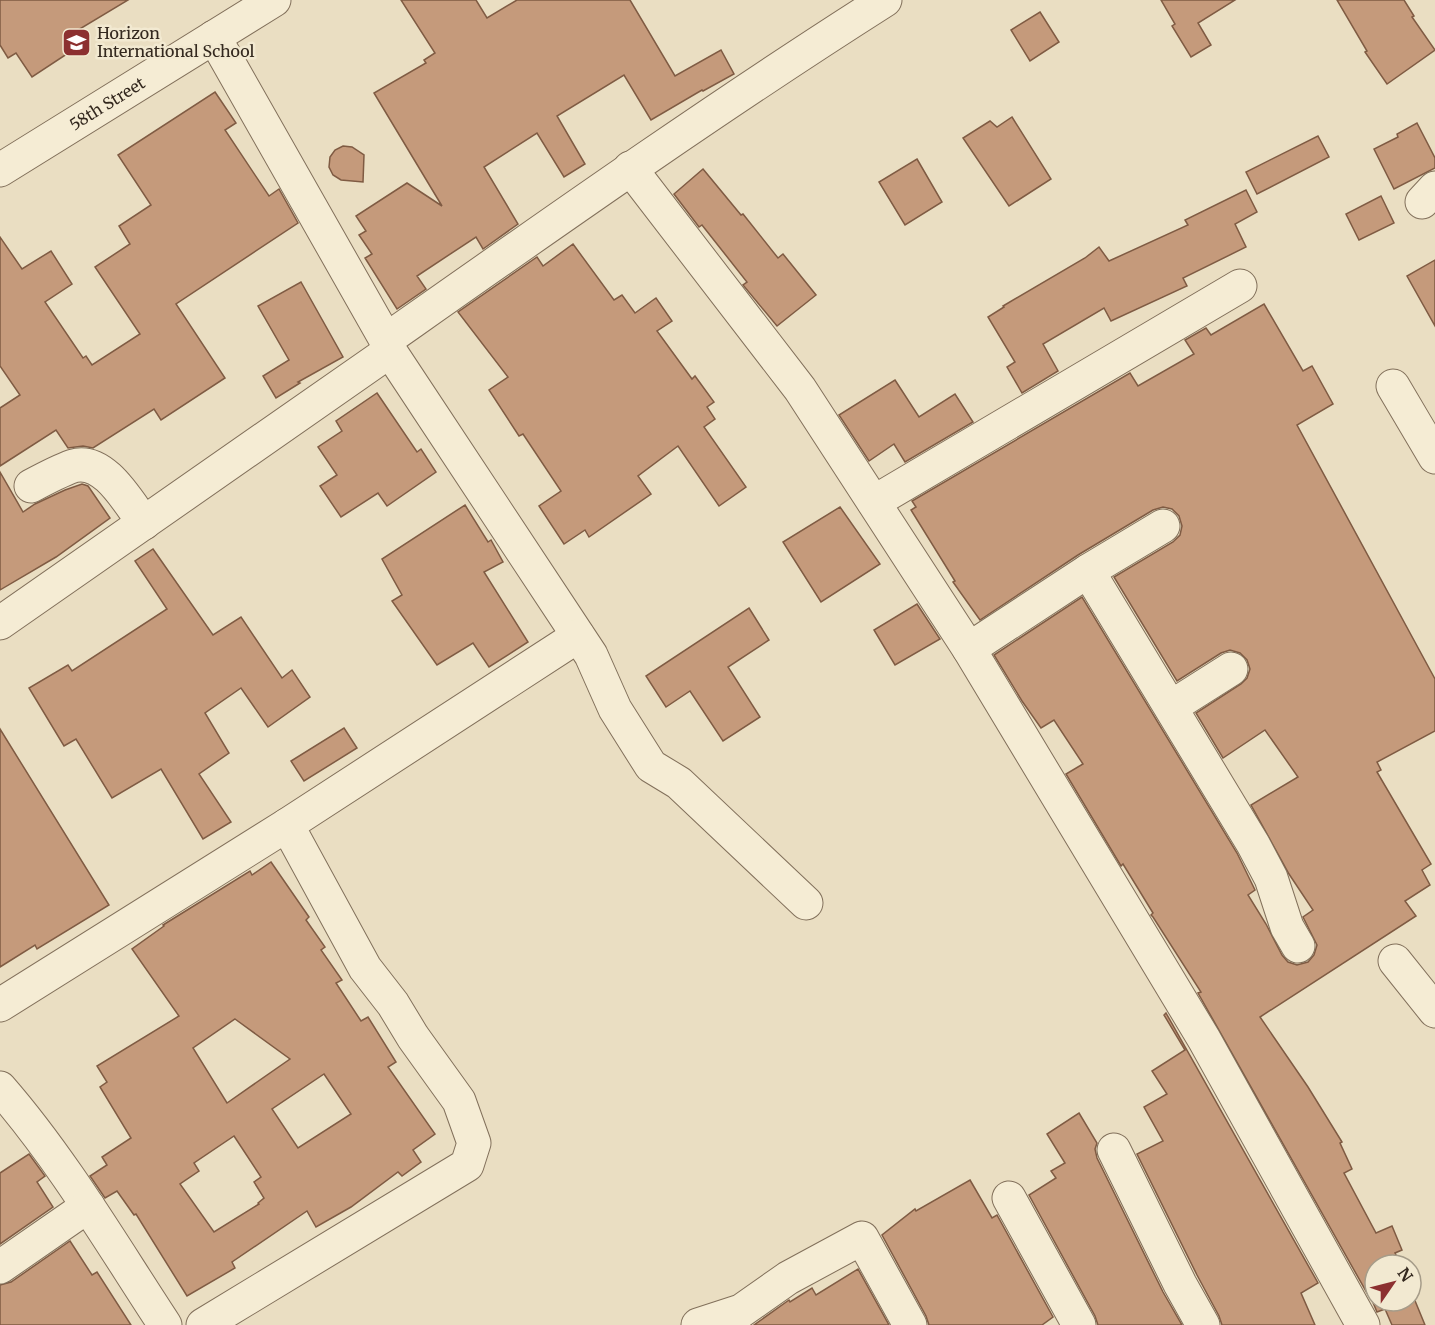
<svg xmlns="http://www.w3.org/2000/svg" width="1435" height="1325" font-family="Merriweather,serif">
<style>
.building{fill:#c59a7b;stroke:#7f5b43;stroke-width:1.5;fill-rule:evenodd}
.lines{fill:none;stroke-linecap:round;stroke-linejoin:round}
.minor-casing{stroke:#82705b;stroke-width:35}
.minor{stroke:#f5ecd4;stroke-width:33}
.labels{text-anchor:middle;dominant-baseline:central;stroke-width:5;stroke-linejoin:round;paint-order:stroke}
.poi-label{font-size:16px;fill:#33281e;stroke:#f2e9d1;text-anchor:start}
.street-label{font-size:16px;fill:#33281e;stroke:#f2e9d1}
</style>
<rect width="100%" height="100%" fill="#eadec2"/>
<!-- building -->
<g class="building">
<path d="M0,0H128L68,36L76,48L32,77L16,53L8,58L0,45Z"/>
<path d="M401,0H476L487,18L517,0H630L675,76L721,50L734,74L703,91L702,90L651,120L624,75L557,116L585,164L564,177L537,133L484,167L518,224L483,249L476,237L417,276L426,289L397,309L365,258L372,254L359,235L366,231L356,216L407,183L442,206L374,93L426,63L424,60L435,53Z"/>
<path d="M1161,0H1235L1198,23L1211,45L1191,57L1172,26L1175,24Z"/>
<path d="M1337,0H1404L1414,16L1412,17L1435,50L1387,84L1365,52L1367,51Z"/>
<path d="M1040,12L1059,42L1030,61L1011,30Z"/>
<path d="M215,92L236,123L225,130L269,196L279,189L298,223L176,304L225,378L161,420L154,409L93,448L83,446L68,448L56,430L0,466V408L20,395L0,366V237L22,269L51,251L72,284L45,302L83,358L86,356L92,365L140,334L95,267L130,244L119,226L151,205L118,155Z"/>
<path d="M1012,117L1051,179L1009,206L963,138L990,121L997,127Z"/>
<path d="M1417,123L1435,158V168L1394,189L1374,149L1398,137L1397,134Z"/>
<path d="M1318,136L1329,157L1257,194L1246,172Z"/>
<path d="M343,146L352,147L364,155L363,182L341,180L333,175L329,167L330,157L335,150Z"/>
<path d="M917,159L942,202L905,225L879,182Z"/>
<path d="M703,169L741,215L743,214L778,258L783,254L816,295L777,326L743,285L747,282L702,225L699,227L674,194Z"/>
<path d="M1246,190L1257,212L1235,224L1246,247L1183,278L1187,286L1111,321L1104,308L1043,344L1058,371L1022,393L1007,367L1015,362L988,317L1004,307L1003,306L1085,258L1099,247L1109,261L1188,225L1185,220Z"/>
<path d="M1381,196L1394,223L1359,240L1346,214Z"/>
<path d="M573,244L614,300L622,295L635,313L656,298L672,321L657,331L692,379L695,376L714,402L707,407L715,419L704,427L746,487L719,506L678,446L638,476L651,494L589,537L585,530L564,544L539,506L561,491L523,434L519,436L489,390L508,377L458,312L537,257L543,266Z"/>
<path d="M1435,260V326L1407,276Z"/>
<path d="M301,282L343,357L298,382L300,383L276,398L263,376L289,360L258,306Z"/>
<path d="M1264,304L1303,371L1312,366L1333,404L1297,425L1435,679V731L1377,762L1381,770L1377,772L1431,864L1422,870L1430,885L1405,901L1416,916L1260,1017L1308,1087L1342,1142L1340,1143L1352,1169L1344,1173L1376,1233L1392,1226L1402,1250L1395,1253L1401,1265H1375V1301H1411V1291L1425,1325H1392L1385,1309L1377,1312L1369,1293H1367L1198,993L1201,992L1153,917L1151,915L1153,913L1123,864L1121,866L1066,774L1083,764L1054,720L1041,728L1022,701L994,655L1082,597L1237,853L1255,890L1248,895L1266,924L1282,955L1288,962L1297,965L1308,962L1314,955L1317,945L1303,917L1313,910L1289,874L1251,805L1298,777L1265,730L1223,758L1196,713L1241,684L1247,678L1250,669L1247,660L1240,653L1230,650L1221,653L1177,681L1114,577L1173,542L1180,535L1182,526L1179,516L1172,509L1163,507L1153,510L1078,555L980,620L953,582L955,581L911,510L916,507L912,501L1130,373L1138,386L1194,354L1185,340L1206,328L1211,335Z"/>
<path d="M895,380L919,417L955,394L973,422L905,462L894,444L869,461L839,415Z"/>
<path d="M377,393L417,452L421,449L436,472L387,506L378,493L341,517L320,486L337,475L318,447L342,431L336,421Z"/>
<path d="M0,472L23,512L35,504L65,490L82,484L88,486L110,518L56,557L0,590Z"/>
<path d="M465,505L488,542L491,540L503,562L484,572L528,642L489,667L473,643L437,665L392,601L402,595L382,559Z"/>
<path d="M840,507L880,564L821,602L783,542Z"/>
<path d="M153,549L213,635L241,617L282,678L292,670L310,697L268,727L241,688L205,713L229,753L199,774L231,822L203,839L161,769L112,798L76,739L64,746L29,688L68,665L72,671L167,609L135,561Z"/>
<path d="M917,604L940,639L895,665L874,630Z"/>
<path d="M749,608L769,640L728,667L760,717L723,741L690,691L666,707L646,676Z"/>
<path d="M344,728L357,748L304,781L291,761Z"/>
<path d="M0,729L109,905L37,949L35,945L0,967Z"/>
<path d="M271,862L309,917L306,920L325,947L321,950L342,980L336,983L361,1021L368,1017L396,1062L388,1067L435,1134L413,1150L421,1162L402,1176L398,1172L351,1207L316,1227L307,1211L232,1262L235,1268L187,1296L136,1214L134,1215L117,1191L105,1198L90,1176L107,1165L102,1157L131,1138L100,1087L107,1082L97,1066L179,1016L132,949L164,926L163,925L250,871L252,875ZM235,1019L290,1059L227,1103L193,1048ZM324,1074L351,1114L298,1148L272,1109ZM234,1136L261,1177L254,1182L264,1198L258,1203L259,1204L214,1232L180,1184L199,1171L194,1163Z"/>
<path d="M1166,1013L1318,1283L1301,1293L1315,1325H1222L1219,1316L1197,1275L1137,1154L1163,1141L1144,1107L1167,1094L1152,1071L1185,1050L1164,1015Z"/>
<path d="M1079,1113L1097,1143L1095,1149L1097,1158L1163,1292L1182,1325H1098L1095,1316L1029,1195L1056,1178L1051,1171L1065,1163L1047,1134Z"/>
<path d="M29,1154L45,1176L37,1182L53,1207L0,1244V1173Z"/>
<path d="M970,1180L992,1218L997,1215L1053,1317L1042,1325H929L926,1316L882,1235L915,1209L916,1211Z"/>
<path d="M70,1241L92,1275L97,1272L131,1325H0V1285L11,1282Z"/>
<path d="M858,1269L889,1325H754L789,1300L790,1302L812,1288L816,1295Z"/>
</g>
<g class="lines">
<defs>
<g id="minor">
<path d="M214,37L386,340L390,351L591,655L615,709L651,766L679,783L806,903"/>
<path d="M630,168L800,389L969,649L1204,1039L1363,1325"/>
<path id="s1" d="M0,170L274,0"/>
<path d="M1422,202L1435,188"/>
<path d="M386,340C551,224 715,108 885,0"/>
<path d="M1393,386L1435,457"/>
<path d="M31,486C44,479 59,471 73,466C104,457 128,502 144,523"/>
<path d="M874,502L1240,286"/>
<path d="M1088,571L1253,844L1271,878L1287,927L1298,946"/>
<path d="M0,623L390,351"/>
<path d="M969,649L1088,571L1163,526"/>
<path d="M1171,707L1231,669"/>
<path d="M1395,961L1435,1011"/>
<path d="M0,1005L287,825L578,636"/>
<path d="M0,1088C62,1159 113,1246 165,1325"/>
<path d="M1114,1150L1180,1284L1203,1325"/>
<path d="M1009,1198L1079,1325"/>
<path d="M0,1267L88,1206"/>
<path d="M203,1325L467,1165L474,1143L459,1101L413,1037L393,1004L365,968L287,825"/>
<path d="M698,1325L741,1311L788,1278L862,1238L910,1325"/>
</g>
</defs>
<!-- minor casing -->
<use href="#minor" class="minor-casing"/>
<!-- minor -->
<use href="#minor" class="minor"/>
</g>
<!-- icons -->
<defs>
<symbol id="school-square" viewBox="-11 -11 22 22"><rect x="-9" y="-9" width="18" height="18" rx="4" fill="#8c3030" stroke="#f2e9d1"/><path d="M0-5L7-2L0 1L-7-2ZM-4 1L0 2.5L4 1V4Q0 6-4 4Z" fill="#fff"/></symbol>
</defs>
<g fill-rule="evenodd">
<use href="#school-square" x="60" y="26" width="33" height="33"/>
</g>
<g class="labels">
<!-- poi labels -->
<g class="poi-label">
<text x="97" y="33">Horizon<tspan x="97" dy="18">International School</tspan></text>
</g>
<!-- street labels -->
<g class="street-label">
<text stroke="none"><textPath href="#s1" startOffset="126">58th Street</textPath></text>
</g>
</g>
<!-- north arrow -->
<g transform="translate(1393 1283) rotate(55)"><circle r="28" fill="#f2e9d1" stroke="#a69c89" stroke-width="1.5"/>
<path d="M0-4.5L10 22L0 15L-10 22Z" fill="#8c3030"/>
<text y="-9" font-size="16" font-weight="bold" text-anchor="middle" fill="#33281e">N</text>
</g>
</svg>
